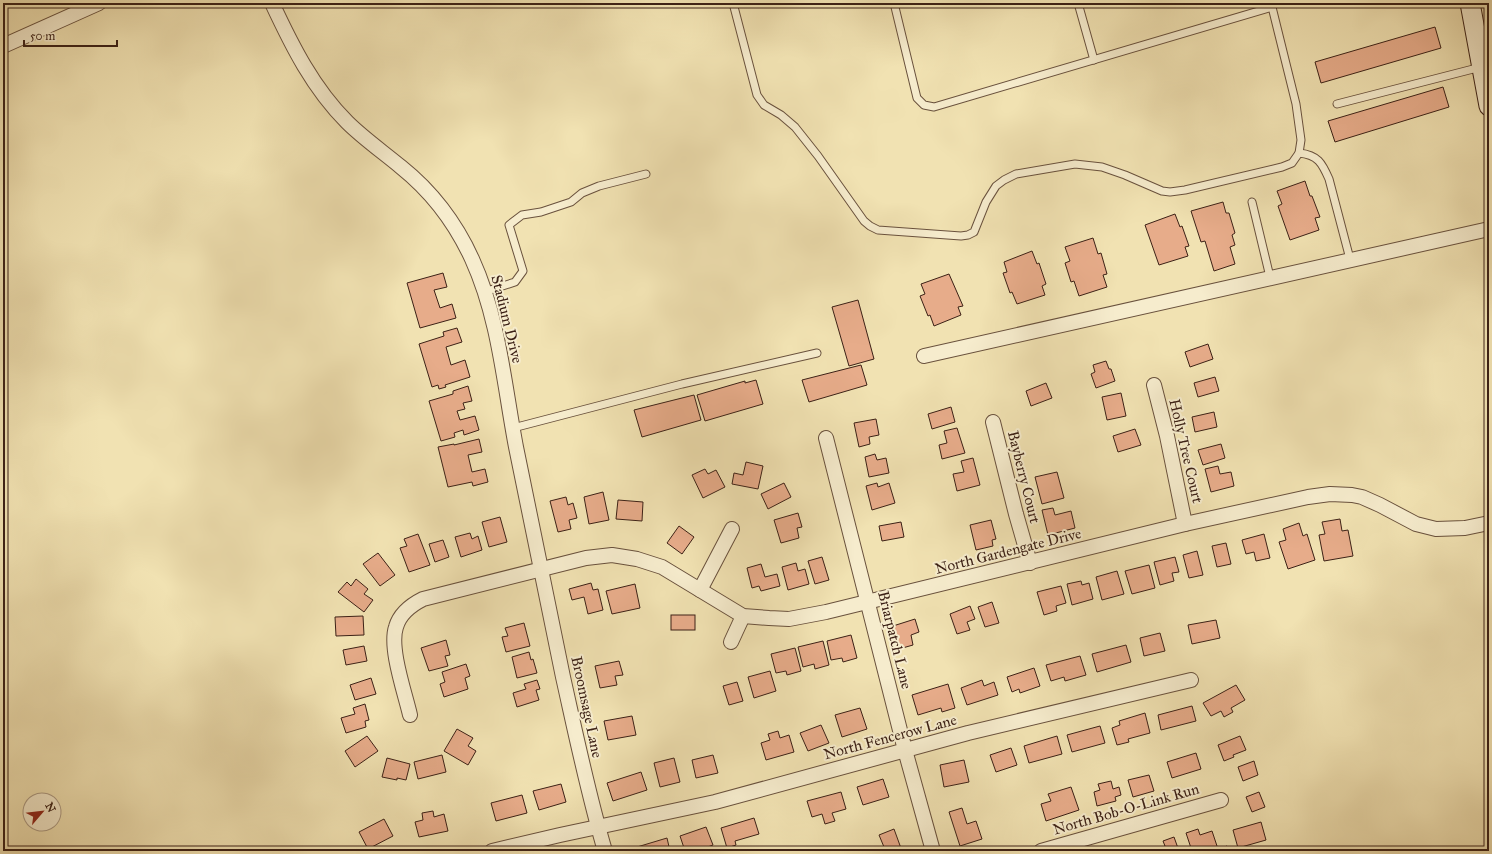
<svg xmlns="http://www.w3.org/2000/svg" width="1492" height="854" font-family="'IM FELL Great Primer',serif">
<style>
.building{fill:#e7ac8a;stroke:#3c2116}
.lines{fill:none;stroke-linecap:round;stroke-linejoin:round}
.service-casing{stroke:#69513d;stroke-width:9}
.minor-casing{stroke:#69513d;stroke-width:16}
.secondary-casing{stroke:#3c2116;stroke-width:21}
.service{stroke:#f6eccd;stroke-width:7}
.minor{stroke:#f6eccd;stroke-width:14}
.secondary{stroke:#f6eccd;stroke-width:19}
.labels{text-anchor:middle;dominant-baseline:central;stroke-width:4;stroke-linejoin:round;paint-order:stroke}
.street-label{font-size:15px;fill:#3c2116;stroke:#f6eccd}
</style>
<rect width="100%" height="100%" fill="#f1e2b2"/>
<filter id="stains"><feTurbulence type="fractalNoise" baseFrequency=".005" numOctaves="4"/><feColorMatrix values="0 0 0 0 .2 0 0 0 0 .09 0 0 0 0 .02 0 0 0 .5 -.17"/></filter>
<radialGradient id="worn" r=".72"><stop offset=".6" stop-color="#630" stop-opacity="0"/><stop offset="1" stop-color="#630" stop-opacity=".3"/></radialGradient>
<!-- building -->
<g class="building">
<path d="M1435,27L1441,48L1321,83L1315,62Z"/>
<path d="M1443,87L1449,107L1335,142L1328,121Z"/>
<path d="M1305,181L1310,196H1312L1320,217L1315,218L1319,230L1290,240L1278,206L1282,204L1277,191Z"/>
<path d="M1223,202L1226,213H1229L1235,233L1232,235L1235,245L1230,247L1235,264L1214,271L1205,241L1201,242L1191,211Z"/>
<path d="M1175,214L1180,227L1182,226L1189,246L1185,247L1188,256L1159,265L1145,225Z"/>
<path d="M1093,238L1098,254L1101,253L1107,274L1103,275L1107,287L1079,296L1074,281L1071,282L1065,263L1070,261L1065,247Z"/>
<path d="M1032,251L1037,264L1039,263L1046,284L1042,286L1045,295L1017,304L1012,292L1010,293L1003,273L1007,272L1004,262Z"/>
<path d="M443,273L447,287L434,290L440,308L452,304L456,318L420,328L407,283Z"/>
<path d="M949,274L963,306L958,307L961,315L934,326L930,315L928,316L920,296L925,294L921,284Z"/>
<path d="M858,300L874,359L849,366L832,307Z"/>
<path d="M457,328L462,342L446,347L451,365L465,360L470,377L445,385L446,387L439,389L438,385L432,387L419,344L444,336L443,332Z"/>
<path d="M1208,344L1213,359L1190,367L1185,352Z"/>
<path d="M1106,361L1109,369H1111L1115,381L1096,388L1091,374L1095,372L1093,365Z"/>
<path d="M861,365L867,385L809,402L802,380Z"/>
<path d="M1215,377L1219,391L1198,397L1194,383Z"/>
<path d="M756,380L763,404L705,421L697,395L745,381V383Z"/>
<path d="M1046,383L1052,398L1031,406L1026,391Z"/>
<path d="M468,386L472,401L463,403L465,409L457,411L460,420L475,416L479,430L464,435L463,430L454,433L455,437L441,441L429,401L453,394V391Z"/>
<path d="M1121,393L1126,416L1107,420L1102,397Z"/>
<path d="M694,395L701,420L642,437L634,410Z"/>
<path d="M951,407L955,422L932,429L928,414Z"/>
<path d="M1214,412L1217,427L1195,432L1192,417Z"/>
<path d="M876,419L879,435L869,437L870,444L859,447L854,423Z"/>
<path d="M957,428L965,453L942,459L939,445L947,443L944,431Z"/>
<path d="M1135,429L1141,445L1118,452L1113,436Z"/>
<path d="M479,439L482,452L468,455L472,472L485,469L488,482L473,486L472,482L448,487L438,447L454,444V445Z"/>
<path d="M1221,444L1225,458L1203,465L1198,450Z"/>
<path d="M875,454L877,460L886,458L889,473L869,477L865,457Z"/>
<path d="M973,458L980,485L957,491L953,474L964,472L961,461Z"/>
<path d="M746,462L763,466L758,489L732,484L734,473L743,475Z"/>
<path d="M1218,466L1220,474L1231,472L1234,486L1211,492L1205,469Z"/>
<path d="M705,469L708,474L716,470L725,487L703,498L692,475Z"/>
<path d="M1057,472L1064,498L1042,504L1035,477Z"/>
<path d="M784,483L791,497L768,509L761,494Z"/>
<path d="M877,483L878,487L889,483L895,503L872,510L866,486Z"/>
<path d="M603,492L609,520L589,524L584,497Z"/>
<path d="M566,497L568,505L573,503L577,518L569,520L571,529L558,532L550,501Z"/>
<path d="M618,500L643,502L642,521L616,519Z"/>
<path d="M1053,508L1055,515L1071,511L1075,528L1048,535L1042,510Z"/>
<path d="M798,513L802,527L797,528L799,538L781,543L774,520Z"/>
<path d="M500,517L507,542L489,547L482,522Z"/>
<path d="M1340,519L1342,531L1348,530L1353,556L1324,561L1319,535L1325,534L1322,522Z"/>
<path d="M991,520L996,539L992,540L993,546L976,550L970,525Z"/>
<path d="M901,522L904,537L882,541L879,526Z"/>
<path d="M1299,523L1303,536L1307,534L1315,560L1288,569L1279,542L1286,540L1283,529Z"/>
<path d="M679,526L694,537L682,554L667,543Z"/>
<path d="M470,533L472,539L478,536L482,550L461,557L455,537Z"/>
<path d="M418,534L430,565L409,572L400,548L407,546L404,539Z"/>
<path d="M1264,534L1270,558L1256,561L1254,552L1246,554L1242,540Z"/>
<path d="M443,540L449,557L435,562L429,544Z"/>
<path d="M1226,543L1231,564L1217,567L1212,546Z"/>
<path d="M1197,551L1203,575L1189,578L1183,555Z"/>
<path d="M378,553L395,575L380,586L363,564Z"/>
<path d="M822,557L829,580L815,584L808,561Z"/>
<path d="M1175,557L1179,572L1172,573L1174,581L1160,585L1154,562Z"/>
<path d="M796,563L798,571L805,569L809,584L788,590L782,567Z"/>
<path d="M761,564L765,577L777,574L780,586L761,591L759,586L752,588L747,568Z"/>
<path d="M1149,565L1155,588L1132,594L1125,571Z"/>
<path d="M1117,571L1124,594L1102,600L1096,577Z"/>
<path d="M356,579L368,589L364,594L373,600L364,612L338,592L347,582L351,586Z"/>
<path d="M1081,581L1082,585L1089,583L1093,599L1072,605L1067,584Z"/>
<path d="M591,583L593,590L598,589L603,610L588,614L584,597L572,600L569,589Z"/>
<path d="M635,584L640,608L612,614L606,591Z"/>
<path d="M1061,586L1066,603L1056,606L1057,611L1044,615L1037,592Z"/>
<path d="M992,602L999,623L985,627L978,607Z"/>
<path d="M970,606L975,619L967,622L970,630L957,634L950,614Z"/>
<rect x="671" y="615" width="24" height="15"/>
<path d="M363,616L364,635L336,636L335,617Z"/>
<path d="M915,619L919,632L911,635L913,645L899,649L893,626Z"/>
<path d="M1216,620L1220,638L1192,644L1188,625Z"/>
<path d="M524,623L530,646L506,652L502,637L508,636L505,628Z"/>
<path d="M1160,633L1165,651L1144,656L1140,638Z"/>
<path d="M851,635L857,658L843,662L842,658L831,660L827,641Z"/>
<path d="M446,640L450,655L445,656L448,666L429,671L421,648Z"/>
<path d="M823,641L829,665L815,669L814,664L803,667L798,647Z"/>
<path d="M1126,645L1131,662L1097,672L1092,654Z"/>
<path d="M364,646L367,661L346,665L343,650Z"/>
<path d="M795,648L801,671L787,675L786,671L776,673L771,654Z"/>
<path d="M529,652L531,660L533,659L537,673L517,678L512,657Z"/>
<path d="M1080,656L1086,675L1065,681L1064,677L1051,681L1046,665Z"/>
<path d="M619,661L623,675L615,676L617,685L600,688L595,666Z"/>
<path d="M466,664L470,676L465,678L468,689L444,697L440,684L445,682L442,672Z"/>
<path d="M1034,668L1040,686L1020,693L1019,689L1012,692L1007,677Z"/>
<path d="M770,671L776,691L754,698L748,677Z"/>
<path d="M371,678L376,694L355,700L350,685Z"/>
<path d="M537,680L540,689L536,690L539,700L517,707L513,693L526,689L524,684Z"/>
<path d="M982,680L984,686L994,682L998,695L967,705L961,688Z"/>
<path d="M737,682L743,701L729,705L723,686Z"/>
<path d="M948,684L955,708L942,712L941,708L918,715L912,695Z"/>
<path d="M1236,685L1245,700L1231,708L1233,712L1224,717L1221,711L1211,716L1203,703Z"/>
<path d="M365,704L369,720L365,721L366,727L346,733L341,718L355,714L353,708Z"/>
<path d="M1192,706L1196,721L1161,730L1158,715Z"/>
<path d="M860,708L867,729L842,737L835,715Z"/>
<path d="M1145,713L1150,733L1128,739L1129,742L1117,745L1112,728L1120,725L1119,721Z"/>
<path d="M632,716L636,735L608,740L604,721Z"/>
<path d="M821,725L829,743L808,751L800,733Z"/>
<path d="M1100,726L1105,743L1072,752L1067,735Z"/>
<path d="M457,729L473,738L468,746L476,751L468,765L444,751Z"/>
<path d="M778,731L780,738L789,735L794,752L766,760L761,743L770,740L768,734Z"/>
<path d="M367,736L378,751L355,767L345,751Z"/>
<path d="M1057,736L1062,754L1029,763L1024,746Z"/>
<path d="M1240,736L1246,750L1233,755L1234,757L1224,761L1218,745Z"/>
<path d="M1011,748L1017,765L996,772L990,755Z"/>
<path d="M1196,753L1201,769L1172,778L1167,762Z"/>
<path d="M442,755L446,772L418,779L414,762Z"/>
<path d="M713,755L718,773L696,778L692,760Z"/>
<path d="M387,758L410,764L406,780L397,778V780L382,777Z"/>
<path d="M674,758L680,782L660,787L654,763Z"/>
<path d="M964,760L969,782L944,787L940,765Z"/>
<path d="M1254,761L1258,775L1243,781L1238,767Z"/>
<path d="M641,772L647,790L613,801L607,783Z"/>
<path d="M1149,775L1154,791L1133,797L1128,780Z"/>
<path d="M883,779L889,797L863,805L857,787Z"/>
<path d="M1111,781L1113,789L1119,787L1121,795L1115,797L1116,801L1097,806L1094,792L1100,790L1098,784Z"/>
<path d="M561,784L566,802L539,810L533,791Z"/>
<path d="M1071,787L1079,810L1046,821L1041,804L1051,801L1048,794Z"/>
<path d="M841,792L846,809L832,813L835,821L825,824L822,814L812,817L807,801Z"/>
<path d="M1259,792L1265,807L1252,812L1246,797Z"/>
<path d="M522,795L527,813L496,821L491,803Z"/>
<path d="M962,808L967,824L976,821L982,839L960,846L949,812Z"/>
<path d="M433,811L434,817L444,814L448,831L419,837L415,822L423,820L422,813Z"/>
<path d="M754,818L759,834L735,841L736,845L727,848L721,828Z"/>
<path d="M384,819L393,836L368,849L359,832Z"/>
<path d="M1261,822L1266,840L1238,848L1233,830Z"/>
<path d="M706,827L713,845L697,851H685L680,836Z"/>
<path d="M894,829L902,851H879L878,849L884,847L879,835Z"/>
<path d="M1198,829L1200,835L1212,831L1218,849L1227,846L1228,851H1208L1207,847L1192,851L1186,833Z"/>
<path d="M1174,837L1179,851H1161L1159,848L1165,846L1163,841Z"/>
<path d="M667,838L670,851H638L637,847Z"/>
<path d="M1136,847L1137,851H1123Z"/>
</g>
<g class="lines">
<defs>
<g id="service">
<path d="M733,3L757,95L764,105L781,115L795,127L818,156L864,221L870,226L878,230L961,236L968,235L974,232L986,202L996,186L1004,180L1016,174L1075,164L1102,167L1125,175L1162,191L1170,192L1185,190L1282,167L1292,163L1299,153L1301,140L1296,104L1271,3"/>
<path d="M894,3L917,98L924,105L934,107L1272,7"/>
<path d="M1078,3L1094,60"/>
<path d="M1337,104L1481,67"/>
<path d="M1299,153C1318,155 1322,163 1329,179L1350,259"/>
<path d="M1252,202L1270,277"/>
<path d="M484,292L515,282L523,271L509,225L522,215L541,212L571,202L582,193L599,186L646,174"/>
<path d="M513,428L682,384L817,353"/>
</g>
<g id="minor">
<path d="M272,3C292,46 313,88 347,122C363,138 383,152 401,167C431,191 456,224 472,259C499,318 504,384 516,447C532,523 547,600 563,677C576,735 588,794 605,851"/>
<path d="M3,46L99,3"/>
<path d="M924,356L1489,229"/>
<path d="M1154,385L1167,436L1185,524"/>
<path d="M993,422L1016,514L1030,563"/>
<path d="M826,438L905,750L933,851"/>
<path d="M700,590L732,529"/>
<path d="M731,642L743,616"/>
<path d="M410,715C405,693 389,648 396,627C400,613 411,605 423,599L586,558L612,555L637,559L662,567L743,616L769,618L789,619L826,612L1185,524L1308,497L1330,494L1352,495L1362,497L1380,505L1416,524L1436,529L1465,528L1489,523"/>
<path d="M492,851L560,835L715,802L968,733L1191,680"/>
<path d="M1041,851L1221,800"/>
</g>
<path id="secondary" d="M1470,3L1489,106"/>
</defs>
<!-- service casing -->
<use href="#service" class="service-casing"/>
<!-- minor casing -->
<use href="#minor" class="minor-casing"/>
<!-- secondary casing -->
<use href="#secondary" class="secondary-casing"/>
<!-- service -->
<use href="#service" class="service"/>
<!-- minor -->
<use href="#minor" class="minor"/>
<!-- secondary -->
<use href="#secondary" class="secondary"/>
</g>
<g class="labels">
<!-- street labels -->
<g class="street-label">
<text transform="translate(507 319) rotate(76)">Stadium Drive</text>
<text transform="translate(1186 451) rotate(77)">Holly Tree Court</text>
<text transform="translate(1024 477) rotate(76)">Bayberry Court</text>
<text transform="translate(1008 551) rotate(-14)">North Gardengate Drive</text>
<text transform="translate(895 640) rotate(76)">Briarpatch Lane</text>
<text transform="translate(587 707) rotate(78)">Broomsage Lane</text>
<text transform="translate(890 737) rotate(-15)">North Fencerow Lane</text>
<text transform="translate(1126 809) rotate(-16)">North Bob-O-Link Run</text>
</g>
</g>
<!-- margin -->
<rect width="1492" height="854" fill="none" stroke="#f1e2b2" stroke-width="16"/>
<rect x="4" y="4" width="1484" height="846" fill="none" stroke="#3c2116" stroke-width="2"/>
<rect x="8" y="8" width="1476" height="838" fill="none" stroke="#3c2116"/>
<!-- north arrow -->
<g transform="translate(42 812) rotate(62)"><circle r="19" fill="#f6eccd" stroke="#ac9b84"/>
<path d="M0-3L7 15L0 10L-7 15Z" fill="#8f2418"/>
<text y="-6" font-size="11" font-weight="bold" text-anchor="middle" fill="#3c2116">N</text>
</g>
<!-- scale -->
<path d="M24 40v6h93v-6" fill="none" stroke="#3c2116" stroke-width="2"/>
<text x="30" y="40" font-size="12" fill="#3c2116" stroke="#f6eccd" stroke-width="3" paint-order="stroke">50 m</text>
<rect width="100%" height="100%" filter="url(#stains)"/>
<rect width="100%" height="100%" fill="url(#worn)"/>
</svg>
